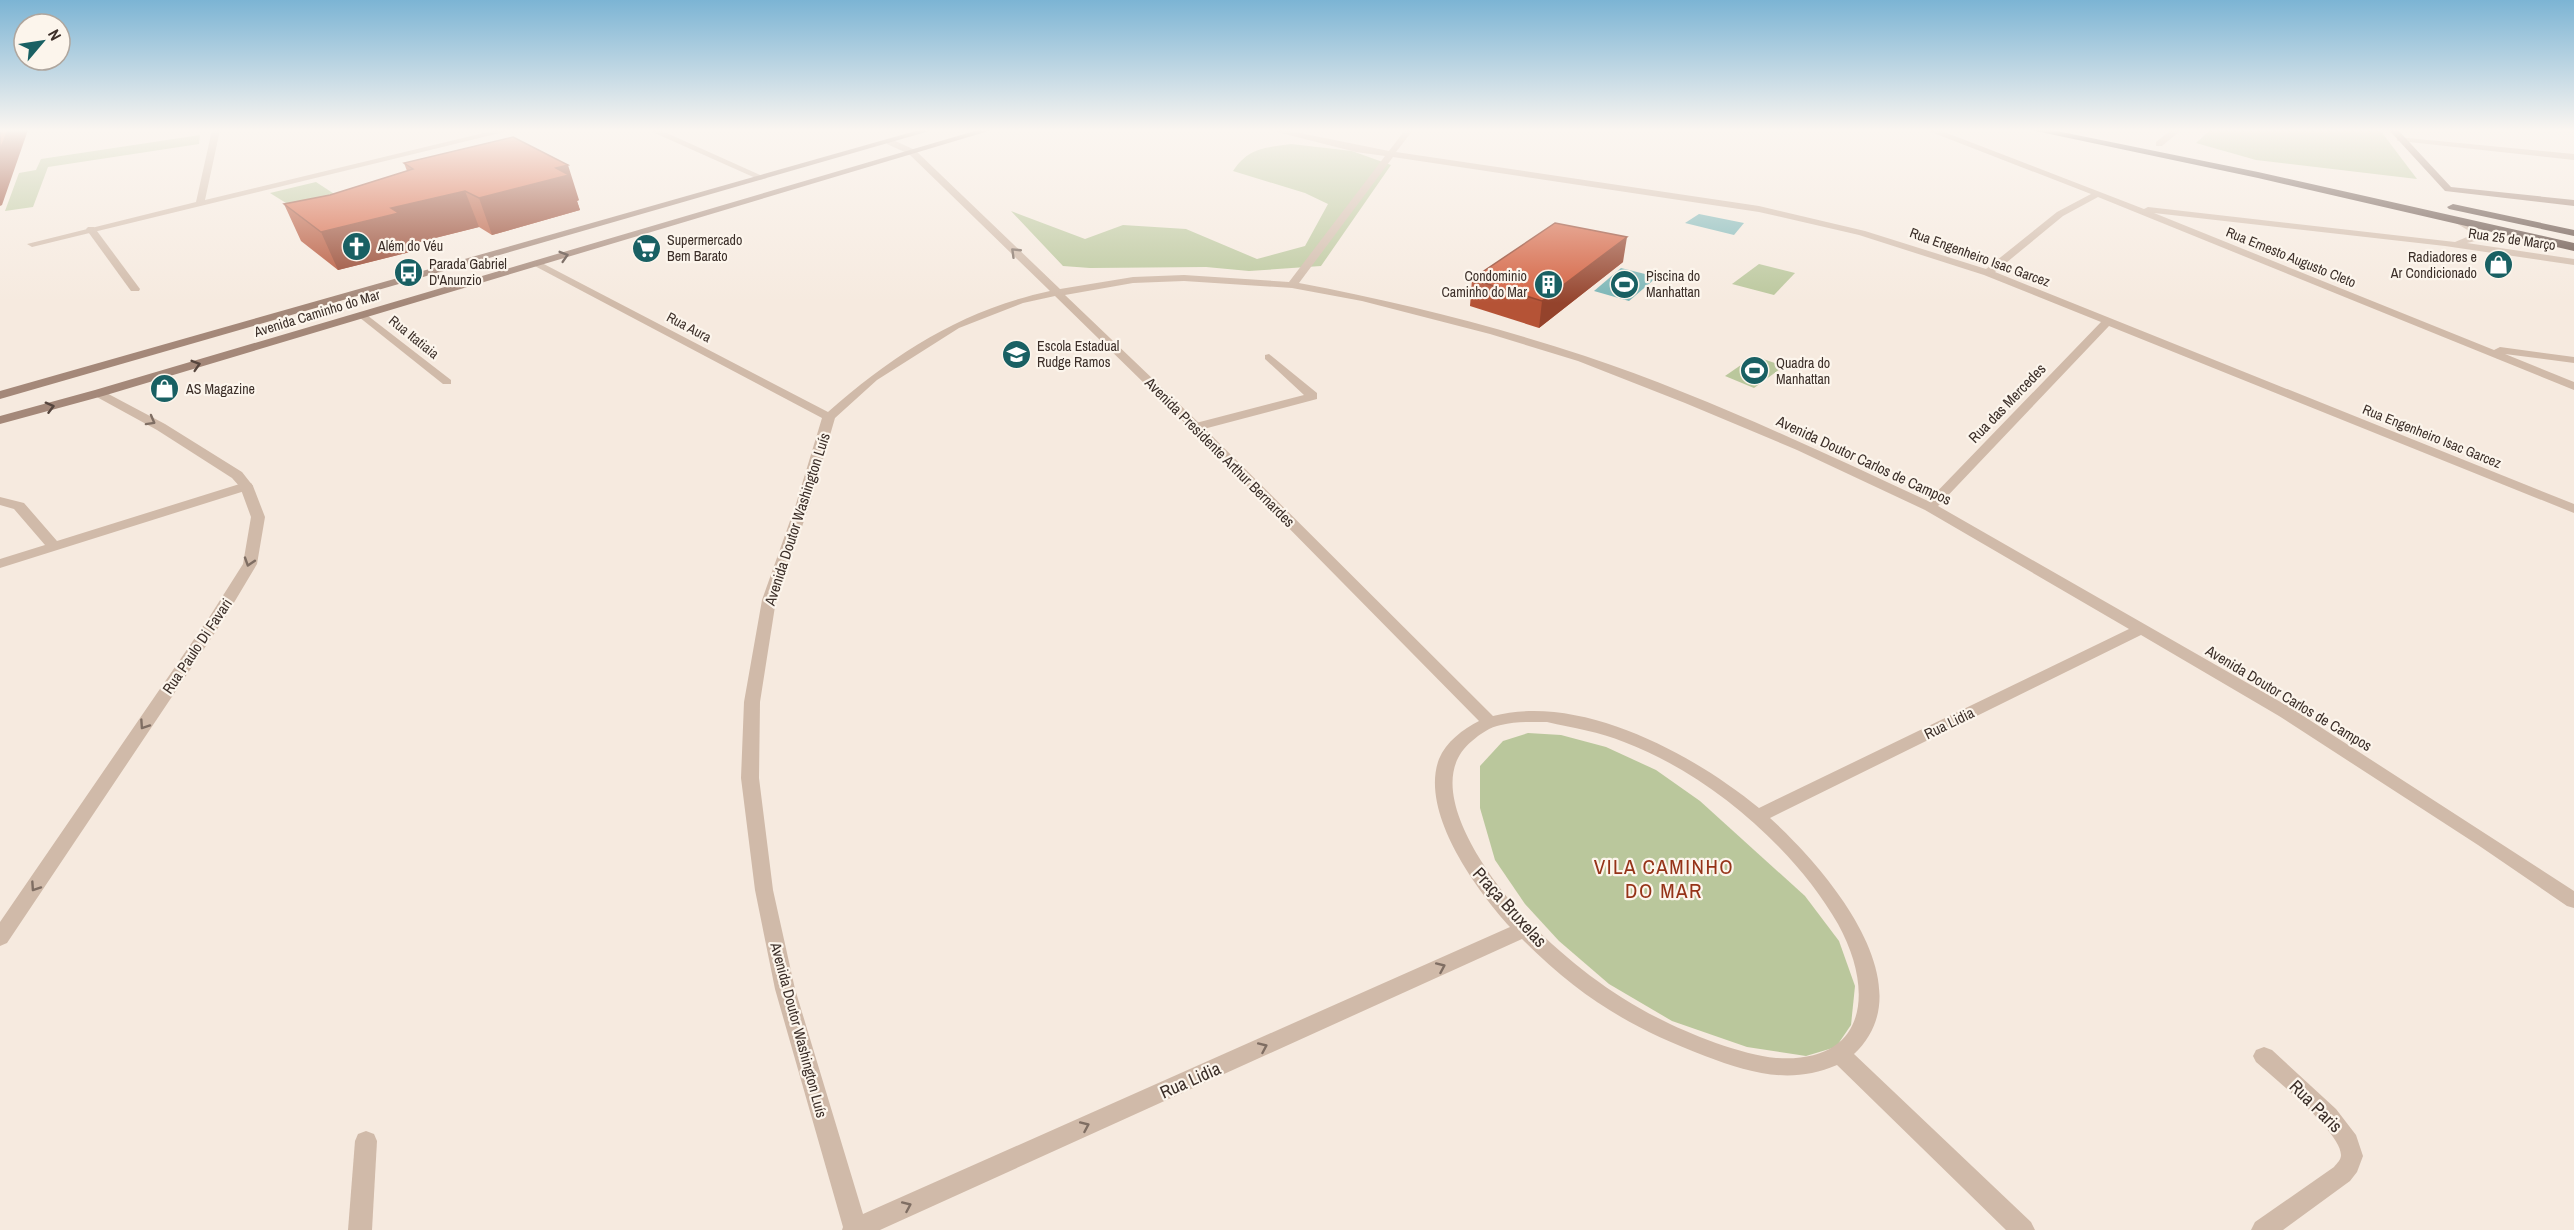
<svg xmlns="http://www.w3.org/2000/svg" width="2574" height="1230" font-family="'Archivo Narrow',sans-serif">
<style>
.green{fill:#bac79c}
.water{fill:#7ab5b6}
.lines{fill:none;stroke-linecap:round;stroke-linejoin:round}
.lane{fill:#d0baa9;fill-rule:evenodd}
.street{fill:#d0baa9;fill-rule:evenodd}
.secondary{fill:#a48879;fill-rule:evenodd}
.highway{fill:#5e483f;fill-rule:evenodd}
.wall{fill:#b55336}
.shaded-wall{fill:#94432c}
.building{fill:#d3603f;stroke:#94432c;stroke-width:1.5}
.oneway{stroke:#7f6e63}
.oneway2{stroke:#56453d}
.labels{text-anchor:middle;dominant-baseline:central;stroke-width:4.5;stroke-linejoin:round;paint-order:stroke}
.far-street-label{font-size:14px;fill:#3c2f29;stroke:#fcf5ec}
.far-poi-label{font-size:14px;fill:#3c2f29;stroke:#fcf5ec;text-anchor:start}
.street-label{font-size:15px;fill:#3c2f29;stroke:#fcf5ec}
.near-street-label{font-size:18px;fill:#3c2f29;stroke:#fcf5ec}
.near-quarter-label{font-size:21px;letter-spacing:1.5px;fill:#953318;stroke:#fcf5ec}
</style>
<rect width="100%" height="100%" fill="#f6eadf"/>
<!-- green -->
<g class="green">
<path d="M2210,130H2380L2417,179L2256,160L2196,143Z"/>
<path d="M200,135L199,144L48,167L33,207L5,211L19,173L36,170L41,159Z"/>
<path d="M1291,144L1352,151L1391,165L1321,266L1249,271L1206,267L1090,268L1063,266L1011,211L1085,239L1123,225L1186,229L1257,259L1305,246L1328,204L1305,193L1233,171C1249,147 1265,148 1291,144Z"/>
<path d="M316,182L348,203L318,223L270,193Z"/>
<path d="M1759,264L1795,273L1774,295L1732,284Z"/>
<path d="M1754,356L1784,366L1754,388L1725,376Z"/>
<path d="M1528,733L1561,735L1606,747L1656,770L1700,801L1805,896L1839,941L1855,986L1851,1025L1836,1047L1806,1056L1747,1047L1672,1021L1609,984L1559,941L1525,904L1495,860L1480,808V766L1503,741Z"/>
</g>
<!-- water -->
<g class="water">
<path d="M1699,214L1744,223L1734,235L1685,223Z"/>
<path d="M1621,268L1657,277L1629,301L1594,291Z"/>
</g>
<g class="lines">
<!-- lane -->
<g class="lane">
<path d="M88,227H94L140,289L139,291H131L86,229Z"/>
<path d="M1269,354L1317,393V399L1196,431L1192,430L1190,427L1192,424L1304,395L1265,359V355Z"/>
<path d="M246,482L251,483L253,486L251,489L0,568V559L45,545L14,509L0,505V497L24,503L57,541Z"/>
<path d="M366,1131L374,1134L377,1141L372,1230H348L355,1141L358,1134Z"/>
</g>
<!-- street -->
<g class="street">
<path d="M212,130H220L205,200L496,130H512L32,247L27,244L196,202Z"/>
<path d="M648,130H660L767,178L760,180Z"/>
<path d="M1269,130H1285L1389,151L1405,130H1413L1396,152L1759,206L1865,231L1986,269L2057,212L2091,194L1926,130H1939L2144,209L2148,207L2455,242L2474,234L2456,223L2454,221L2459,218L2485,233L2479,240L2467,243L2574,259V265L2445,246L2154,213L2494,350L2500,347L2574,357V363L2505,354L2574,382V390L2098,197L2063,216L1995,272L2574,504V513L2109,326L1938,506L2291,708L2574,891V908L2567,906L2478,845L2279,716L2141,635L1770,818C1823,866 1928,985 1854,1054L2031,1222L2035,1230H2006L1837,1065C1791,1085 1750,1073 1705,1056C1629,1027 1580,997 1522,939L880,1230H842L843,1227L775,989L755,890L741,778L744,702L762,600L796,504L822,418L531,264L540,262L828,412C895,353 962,310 1050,291L909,154L887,144V140H893L915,150L1060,289L1133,277L1184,275L1289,282L1385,156L1356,152ZM1393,157L1759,212L1859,235L1984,275L2101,322L1928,501C1816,449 1702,395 1585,356C1491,325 1395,301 1299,283ZM1184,281L1292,288L1362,301L1490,334L1578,361L1685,403L1797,450L1925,510L2129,629L1759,808C1693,754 1581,693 1493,716L1200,424L1065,295L1133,283ZM1055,296L1192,430L1479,721C1463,729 1446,742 1439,759C1419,812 1477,891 1510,927L863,1214L795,989L773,890L759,778L760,702L776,600L810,504L835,418L877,380L959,328L1023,303ZM1547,722C1573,728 1600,732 1624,742C1707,773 1794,847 1838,924C1874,989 1869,1064 1776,1058C1742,1055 1689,1034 1658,1018C1610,994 1567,960 1530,923C1495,887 1416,786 1472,741C1480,734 1490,727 1501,725C1516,721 1532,722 1547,722Z"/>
<path d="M2171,130H2181L2162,146H2156V142Z"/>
<path d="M2397,137L2574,154V160L2400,141H2397Z"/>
<path d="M363,312L451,380V384H443L359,317V313Z"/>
<path d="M99,389L165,424L242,472L253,486L265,517L257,564L226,616L7,943L0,946V922L210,616L243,564L251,517L240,487L232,478L157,430L95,396L93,393Z"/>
<path d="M2264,1047L2272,1050L2336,1109L2356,1135L2363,1156L2357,1172L2350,1181L2283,1230H2251L2255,1222L2334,1167C2337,1163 2341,1160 2341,1155C2341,1132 2274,1078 2256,1062L2253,1056L2256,1050Z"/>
</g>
<!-- secondary -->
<g class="secondary">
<path d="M919,130H933L0,399V391Z"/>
<path d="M978,130H992L103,396L0,424V416L95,390Z"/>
<path d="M2389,130H2398L2451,187L2574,200V206L2445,191Z"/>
</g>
<!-- highway -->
<g class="highway">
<path d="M2031,130H2052L2258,172L2574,243V251L2258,178Z"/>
<path d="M2453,204L2574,230V236L2449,209L2447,207Z"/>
</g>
</g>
<!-- wall -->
<g class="wall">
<path d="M404,163L579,200L577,201L580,210L492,235L479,227L411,244L414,251L338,270L301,241L284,204L330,195L407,171Z"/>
<path d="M1623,262L1539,328L1470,306L1472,279Z"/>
</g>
<!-- shaded-wall -->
<g class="shaded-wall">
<path d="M8,130H28L2,205L0,206V150Z"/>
<path d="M568,165L579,200L577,201L580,210L492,235L479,198L556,168Z"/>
<path d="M465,191L479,227L411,244L414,251L338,270L321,232L391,208Z"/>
<path d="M1627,237L1623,262L1539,328L1542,301Z"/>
</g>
<!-- building -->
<g class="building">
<path d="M0,130H8L0,150Z"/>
<path d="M513,137L568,165L556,168L569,175L479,198L465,191L391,208L399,213L321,232L284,204L330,195L413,169L404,163Z"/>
<path d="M1555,223L1627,237L1542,301L1472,279Z"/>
</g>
<!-- one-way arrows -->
<defs><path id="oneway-chevron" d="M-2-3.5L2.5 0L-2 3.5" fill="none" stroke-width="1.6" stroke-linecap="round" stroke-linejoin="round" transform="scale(1.5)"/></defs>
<g class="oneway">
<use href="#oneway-chevron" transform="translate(1015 252) rotate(-136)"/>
<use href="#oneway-chevron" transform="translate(151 421) rotate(29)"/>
<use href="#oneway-chevron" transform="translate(249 562) rotate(108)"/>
<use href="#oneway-chevron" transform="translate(144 725) rotate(124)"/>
<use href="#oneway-chevron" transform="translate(35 887) rotate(124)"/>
<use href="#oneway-chevron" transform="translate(1441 967) rotate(-24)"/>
<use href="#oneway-chevron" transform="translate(1263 1047) rotate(-24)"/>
<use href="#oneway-chevron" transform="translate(1085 1126) rotate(-24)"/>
<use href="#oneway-chevron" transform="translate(907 1206) rotate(-24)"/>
</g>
<g class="oneway2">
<use href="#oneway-chevron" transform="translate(564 256) rotate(-17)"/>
<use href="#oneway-chevron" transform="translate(196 365) rotate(-17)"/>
<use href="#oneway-chevron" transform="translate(50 407) rotate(-15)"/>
</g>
<!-- sky -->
<linearGradient id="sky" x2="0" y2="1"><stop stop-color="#7cb4d4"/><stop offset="0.43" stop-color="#fbf6f1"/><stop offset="1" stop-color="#fbf6f1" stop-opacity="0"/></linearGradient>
<rect width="2574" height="303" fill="url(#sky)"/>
<!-- icons -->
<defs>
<symbol id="church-disc" viewBox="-11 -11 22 22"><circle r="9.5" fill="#196063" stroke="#fcf5ec"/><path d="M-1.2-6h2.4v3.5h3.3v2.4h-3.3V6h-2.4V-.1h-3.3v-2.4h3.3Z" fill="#fff"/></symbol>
<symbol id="supermarket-disc" viewBox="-11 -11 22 22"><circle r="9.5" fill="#196063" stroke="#fcf5ec"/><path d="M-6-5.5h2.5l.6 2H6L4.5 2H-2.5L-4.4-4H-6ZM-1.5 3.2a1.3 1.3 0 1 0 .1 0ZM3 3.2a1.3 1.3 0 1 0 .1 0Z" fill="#fff"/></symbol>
<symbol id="shop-disc" viewBox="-11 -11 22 22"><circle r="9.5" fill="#196063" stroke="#fcf5ec"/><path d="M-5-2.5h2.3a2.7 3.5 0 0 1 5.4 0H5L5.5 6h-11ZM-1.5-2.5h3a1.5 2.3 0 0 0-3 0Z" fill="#fff"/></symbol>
<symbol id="bus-disc" viewBox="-11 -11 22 22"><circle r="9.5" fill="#196063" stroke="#fcf5ec"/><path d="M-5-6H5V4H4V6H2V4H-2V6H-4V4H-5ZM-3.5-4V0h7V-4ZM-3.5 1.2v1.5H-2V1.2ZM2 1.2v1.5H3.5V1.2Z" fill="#fff"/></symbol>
<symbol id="building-disc" viewBox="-11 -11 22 22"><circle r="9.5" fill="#196063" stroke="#fcf5ec"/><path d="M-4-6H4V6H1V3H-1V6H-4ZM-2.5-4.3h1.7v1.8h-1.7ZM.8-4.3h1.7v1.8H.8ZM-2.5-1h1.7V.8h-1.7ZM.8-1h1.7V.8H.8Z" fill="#fff"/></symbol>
<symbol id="stadium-disc" viewBox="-11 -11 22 22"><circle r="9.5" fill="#196063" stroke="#fcf5ec"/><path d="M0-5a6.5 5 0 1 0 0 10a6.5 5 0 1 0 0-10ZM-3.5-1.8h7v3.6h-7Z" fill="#fff"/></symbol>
<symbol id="school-disc" viewBox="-11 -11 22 22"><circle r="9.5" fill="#196063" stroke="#fcf5ec"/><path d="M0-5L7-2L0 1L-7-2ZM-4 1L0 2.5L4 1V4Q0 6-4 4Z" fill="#fff"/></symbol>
</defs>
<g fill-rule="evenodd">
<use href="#church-disc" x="340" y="230" width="33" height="33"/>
<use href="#supermarket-disc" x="630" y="232" width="33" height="33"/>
<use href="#shop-disc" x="2482" y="248" width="33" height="33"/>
<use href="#bus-disc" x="392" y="256" width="33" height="33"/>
<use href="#building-disc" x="1532" y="268" width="33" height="33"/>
<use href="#stadium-disc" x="1608" y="268" width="33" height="33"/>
<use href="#school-disc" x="1000" y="338" width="33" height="33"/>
<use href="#stadium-disc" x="1738" y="354" width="33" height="33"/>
<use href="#shop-disc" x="148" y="372" width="33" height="33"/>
</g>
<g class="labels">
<!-- far-street labels -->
<g class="far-street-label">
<text transform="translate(2512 239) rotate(8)">Rua 25 de Março</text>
<text transform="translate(1980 257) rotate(20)">Rua Engenheiro Isac Garcez</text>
<text transform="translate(2291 257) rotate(22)">Rua Ernesto Augusto Cleto</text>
<text transform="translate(317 313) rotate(-17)">Avenida Caminho do Mar</text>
<text transform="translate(689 327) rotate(28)">Rua Aura</text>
<text transform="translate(414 337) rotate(39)">Rua Itatiaia</text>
<text transform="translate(2432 436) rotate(22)">Rua Engenheiro Isac Garcez</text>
</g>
<!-- far-poi labels -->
<g class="far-poi-label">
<text x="667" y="240">Supermercado<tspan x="667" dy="16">Bem Barato</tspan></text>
<text x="378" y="246">Além do Véu</text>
<text x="2477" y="257" text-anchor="end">Radiadores e<tspan x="2477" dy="16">Ar Condicionado</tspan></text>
<text x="429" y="264">Parada Gabriel<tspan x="429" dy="16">D'Anunzio</tspan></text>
<text x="1527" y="276" text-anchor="end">Condominio<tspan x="1527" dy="16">Caminho do Mar</tspan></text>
<text x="1646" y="276">Piscina do<tspan x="1646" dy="16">Manhattan</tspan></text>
<text x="1037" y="346">Escola Estadual<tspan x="1037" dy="16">Rudge Ramos</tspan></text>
<text x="1776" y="363">Quadra do<tspan x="1776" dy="16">Manhattan</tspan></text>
<text x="186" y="389">AS Magazine</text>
</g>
<!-- street labels -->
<g class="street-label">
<text transform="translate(2007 403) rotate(-46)">Rua das Mercedes</text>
<text transform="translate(1220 452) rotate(45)">Avenida Presidente Arthur Bernardes</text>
<text transform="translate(1864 460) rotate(25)">Avenida Doutor Carlos de Campos</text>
<text transform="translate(797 519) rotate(-72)">Avenida Doutor Washington Luís</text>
<text transform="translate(197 646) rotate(-56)">Rua Paulo Di Favari</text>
<text transform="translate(2289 698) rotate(31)">Avenida Doutor Carlos de Campos</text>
<text transform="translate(1949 723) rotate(-26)">Rua Lidia</text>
<text transform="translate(799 1030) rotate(75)">Avenida Doutor Washington Luís</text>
</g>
<!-- near-street labels -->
<g class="near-street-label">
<text transform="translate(1510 907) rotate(48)">Praça Bruxelas</text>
<text transform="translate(1190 1080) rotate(-24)">Rua Lidia</text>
<text transform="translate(2316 1106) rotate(45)">Rua Paris</text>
</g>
<!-- near-quarter labels -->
<g class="near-quarter-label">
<text x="1664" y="866">VILA CAMINHO<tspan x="1664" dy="24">DO MAR</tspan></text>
</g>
</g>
<!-- north arrow -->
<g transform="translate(42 42) rotate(61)"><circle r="28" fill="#fcf5ec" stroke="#afa69e" stroke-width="1.5"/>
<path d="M0-4.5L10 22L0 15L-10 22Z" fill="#196063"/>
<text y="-9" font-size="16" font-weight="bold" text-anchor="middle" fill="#3c2f29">N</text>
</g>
</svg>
